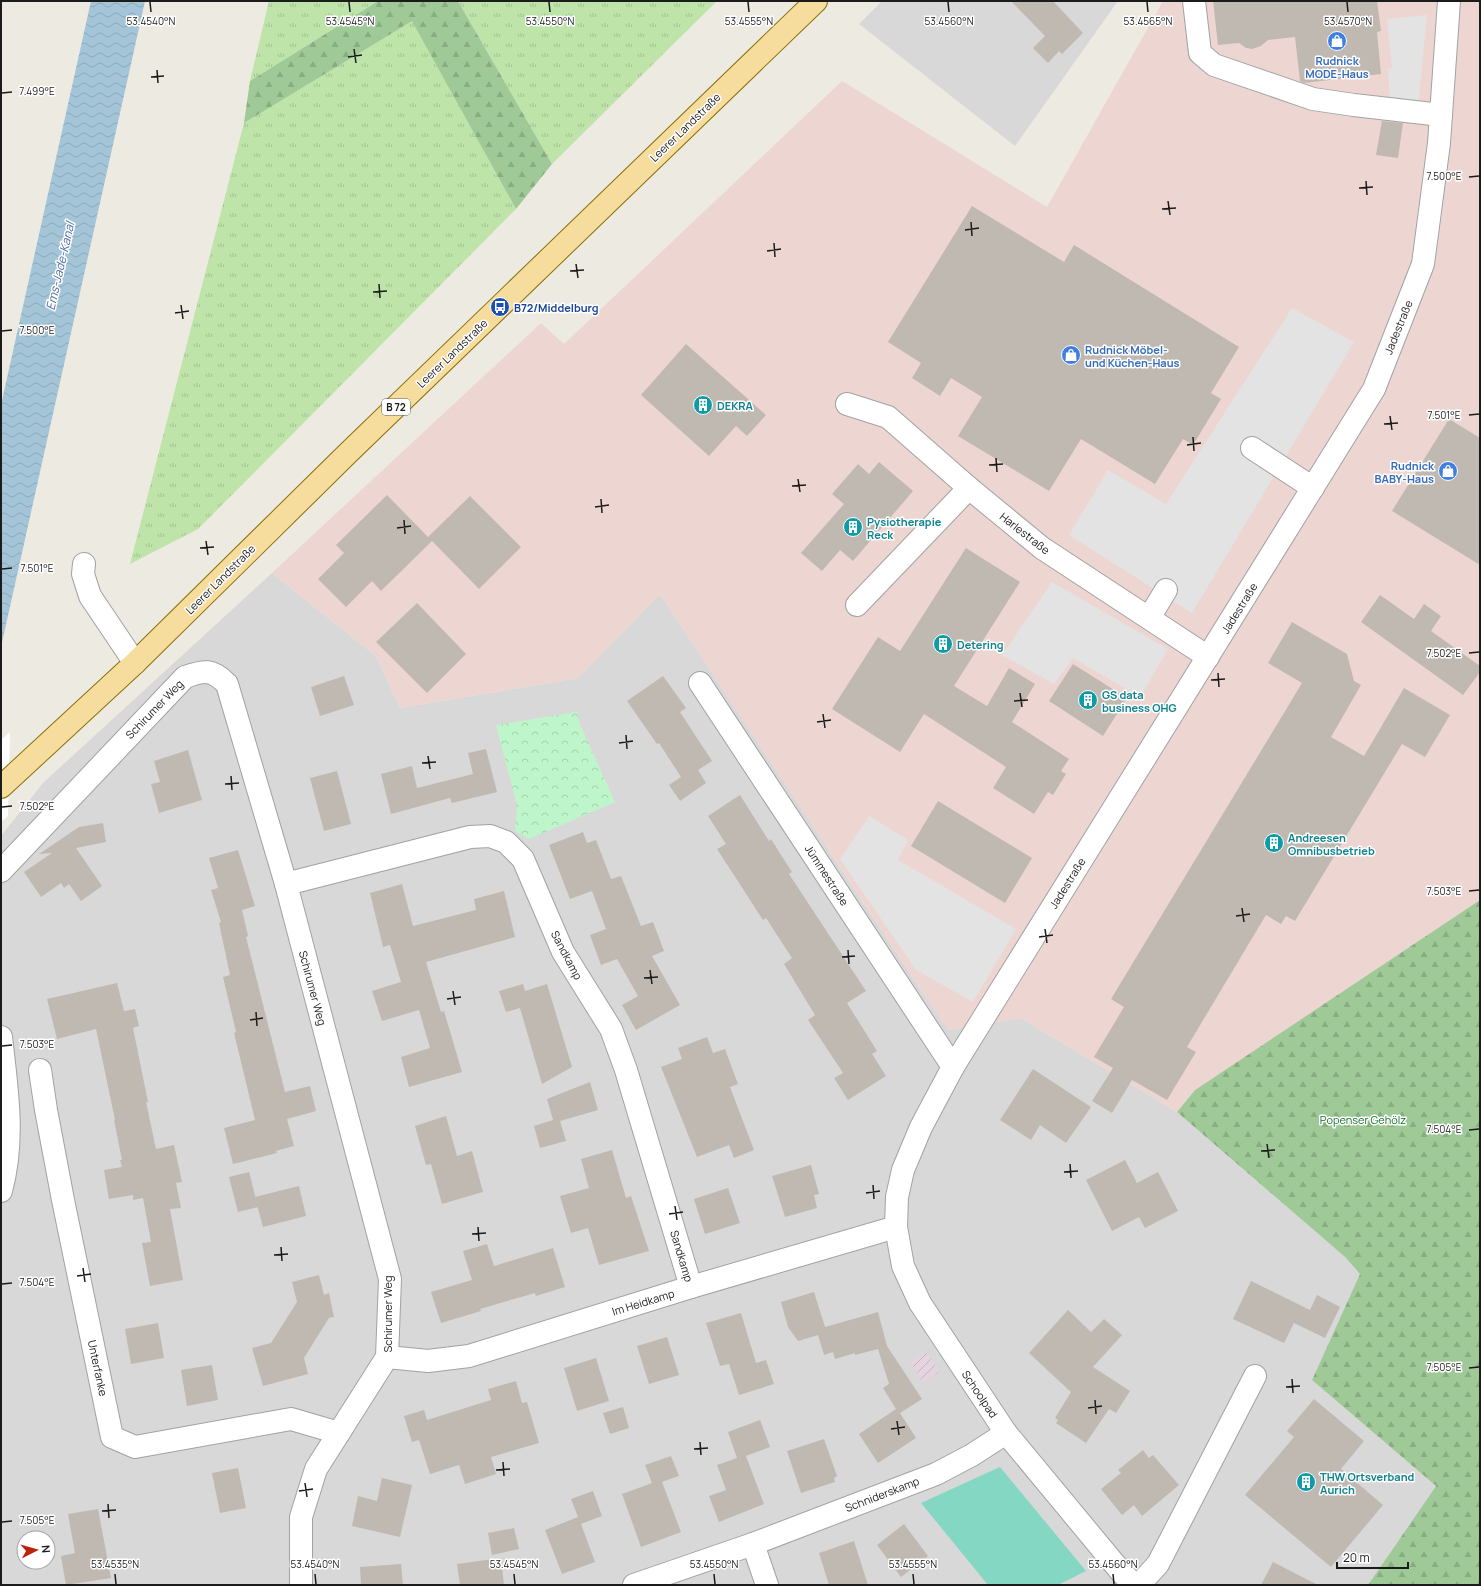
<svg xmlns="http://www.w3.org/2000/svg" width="1481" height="1586" font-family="Manrope,sans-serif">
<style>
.residential{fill:#d9d8d8;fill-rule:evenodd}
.commercial{fill:#edd6d1}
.industrial{fill:url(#industrial-furrows)}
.grass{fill:url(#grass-tufts)}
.forest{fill:url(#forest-firs)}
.park{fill:url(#park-crowns)}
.pitch{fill:#83d7c3}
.parking{fill:#e3e3e3}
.water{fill:url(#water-waves)}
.pier{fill:#fff}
.building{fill:#c0b9b1}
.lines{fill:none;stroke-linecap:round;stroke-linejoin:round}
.minor-casing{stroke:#a2a2a2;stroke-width:24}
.major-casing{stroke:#8a7109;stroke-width:24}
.minor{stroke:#fff;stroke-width:22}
.major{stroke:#f6dc9d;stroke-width:22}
.ticks{fill:none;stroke:#1b1b1b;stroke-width:1.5}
.labels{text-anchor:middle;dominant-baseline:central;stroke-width:3;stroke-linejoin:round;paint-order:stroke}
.shield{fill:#fff;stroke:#5f5f5f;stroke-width:1}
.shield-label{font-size:10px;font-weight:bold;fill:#1b1b1b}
.shop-label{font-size:11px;font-weight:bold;fill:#366cbe;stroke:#fff}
.street-label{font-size:11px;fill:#1b1b1b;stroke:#fff}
.transit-label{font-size:11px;font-weight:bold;fill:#164399;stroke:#fff;text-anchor:start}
.culture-label{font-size:11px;font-weight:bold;fill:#0d838f;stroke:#fff;text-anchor:start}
.park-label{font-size:11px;fill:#117127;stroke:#fff}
.water-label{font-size:12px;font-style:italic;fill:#4e6da4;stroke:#fff}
.ticks-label{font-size:10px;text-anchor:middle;fill:#1b1b1b;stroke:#fff;stroke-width:3;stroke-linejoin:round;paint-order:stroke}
</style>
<defs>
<pattern id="industrial-furrows" width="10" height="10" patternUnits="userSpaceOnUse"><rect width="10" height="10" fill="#e5d3df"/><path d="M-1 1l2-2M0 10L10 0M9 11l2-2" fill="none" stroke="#c4b5bf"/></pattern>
<pattern id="grass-tufts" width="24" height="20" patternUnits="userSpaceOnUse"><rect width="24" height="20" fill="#bee4a9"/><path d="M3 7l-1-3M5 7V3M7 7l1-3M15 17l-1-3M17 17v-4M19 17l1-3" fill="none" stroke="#a3c391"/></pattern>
<pattern id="forest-firs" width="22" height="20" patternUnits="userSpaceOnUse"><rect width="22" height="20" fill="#a0c998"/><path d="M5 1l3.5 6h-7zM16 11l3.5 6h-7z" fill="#89ac82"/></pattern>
<pattern id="park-crowns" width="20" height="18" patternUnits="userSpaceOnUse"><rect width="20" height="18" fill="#bff5cb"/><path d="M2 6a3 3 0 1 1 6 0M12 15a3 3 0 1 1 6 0" fill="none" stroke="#a4d1ae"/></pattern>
<pattern id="water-waves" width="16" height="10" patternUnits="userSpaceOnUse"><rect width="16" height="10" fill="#a4c5d8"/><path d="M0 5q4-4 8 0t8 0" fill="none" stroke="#8da9b9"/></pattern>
</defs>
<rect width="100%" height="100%" fill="#eceae1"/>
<!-- residential -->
<g class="residential">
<path d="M882,1H1118L1015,146L859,24Z"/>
<path d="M272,573L376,656L400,708L578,678L660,594L923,993L949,1030L1021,1018L1177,1112L1345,1257L1360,1274L1312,1380L1436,1486L1368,1585H1V836L43,783ZM24,1538H48V1562H24Z"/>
</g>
<!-- commercial -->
<path class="commercial" d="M1163,1H1480V900L1195,1090L1177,1112L1021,1018L949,1030L923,993L660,594L578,678L400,708L376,656L272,573L541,323L564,344L842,81L1047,207Z"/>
<!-- industrial -->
<path class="industrial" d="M926,1352L939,1372L923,1383L910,1363Z"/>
<!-- grass -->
<g class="grass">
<path d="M269,1H378L250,81Z"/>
<path d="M458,1H717L552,164Z"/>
<path d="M412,20L516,209L198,529L130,564L244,123Z"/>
</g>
<!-- forest -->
<g class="forest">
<path d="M378,1H458L552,164L516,209L412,21L244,123L250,81Z"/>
<path d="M1480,900V1585H1368L1436,1486L1312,1380L1360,1274L1345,1257L1177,1112L1195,1090Z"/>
</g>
<!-- park -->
<path class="park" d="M577,712L579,722L615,802L529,839L515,831L517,805L496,725Z"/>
<!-- pitch -->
<path class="pitch" d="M1000,1467L1086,1571L1058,1585H988L921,1503Z"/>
<!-- parking -->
<g class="parking">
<path d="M1427,15L1418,107L1390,101L1388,69L1392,68L1387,19Z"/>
<path d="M1292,308L1354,342L1192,613L1069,535L1108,470L1166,504Z"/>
<path d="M1052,582L1168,649L1140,697L1073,658L1054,684L1002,655Z"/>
<path d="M869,816L908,840L898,860L1016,929L973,1002L916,970L840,859Z"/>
</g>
<!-- water -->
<path class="water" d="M91,1H145L1,647V405Z"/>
<!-- pier -->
<path class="pier" d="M10,732L8,816L1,822V740Z"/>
<!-- building -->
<g class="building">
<path d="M1011,1H1053L1083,33L1062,54L1059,51L1048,63L1033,48L1045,36Z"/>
<path d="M1213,1H1377L1381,31L1377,32L1381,74L1304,83L1300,81L1295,37L1268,40L1261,46L1252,49L1246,48L1239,43L1218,45Z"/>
<path d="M1382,121L1403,123L1398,158L1376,155Z"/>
<path d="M972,206L1064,262L1074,245L1239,347L1211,393L1221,399L1193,445L1183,439L1155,484L1081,439L1049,491L958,436L982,397L951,378L940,396L912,378L921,363L888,342Z"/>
<path d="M686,344L766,415L747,436L736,426L709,456L641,395Z"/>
<path d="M1449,419L1480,438V565L1392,511Z"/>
<path d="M879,462L913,491L853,561L840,550L822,571L801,553L844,504L832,494L858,464L869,474Z"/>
<path d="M387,495L428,537L470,496L521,547L479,589L432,541L381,591L372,581L346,607L318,579L344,553L336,545Z"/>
<path d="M966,548L1020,582L954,686L987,706L1009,668L1035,684L1012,722L1069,759L1061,771L1066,774L1053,795L1048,792L1034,814L993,788L1006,767L924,714L900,752L832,709L878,637L900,651Z"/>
<path d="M1380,595L1414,619L1424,604L1441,616L1431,631L1480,666V672L1463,695L1361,622Z"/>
<path d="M417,603L466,654L427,693L376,642Z"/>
<path d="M1292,622L1347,654L1354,681L1361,685L1331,737L1364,756L1404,688L1450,715L1425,757L1402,744L1295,921L1286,916L1281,924L1266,915L1187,1047L1196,1052L1167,1100L1132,1080L1112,1113L1092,1101L1113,1068L1094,1057L1124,1007L1111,999L1302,683L1268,663Z"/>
<path d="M1073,664L1127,698L1103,736L1049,701Z"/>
<path d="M344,676L354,705L320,716L311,687Z"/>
<path d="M663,676L686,708L680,712L712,761L698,770L706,783L680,801L669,785L681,777L659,743L657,744L627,701Z"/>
<path d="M486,749L497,792L452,803L450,798L391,814L381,774L412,766L417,788L473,774L468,753Z"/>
<path d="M188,750L202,800L159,813L151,784L160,782L154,761Z"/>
<path d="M337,771L351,824L324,831L310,778Z"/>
<path d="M740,795L769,841L771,839L792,872L789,874L866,991L847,1003L877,1051L872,1054L886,1076L848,1100L834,1078L843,1073L808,1020L815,1015L784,964L792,958L766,918L763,920L717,849L726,844L708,816Z"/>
<path d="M938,801L1032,858L1005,903L911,846Z"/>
<path d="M103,823L106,842L76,848L102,886L81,901L69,884L64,888L61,883L41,897L24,872L52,853L39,854L79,827Z"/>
<path d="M583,832L587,843L596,840L611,879L621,876L641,926L653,922L664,951L652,956L680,1005L636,1030L622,1005L638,996L617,959L601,965L590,935L606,929L592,891L570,899L549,845Z"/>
<path d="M238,850L255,906L242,910L248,936L246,937L285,1092L310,1086L316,1111L287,1119L294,1146L276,1151L277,1153L233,1164L224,1128L255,1120L234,1033L236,1032L223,977L230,975L219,923L221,922L211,890L218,888L209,858Z"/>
<path d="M402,884L413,926L476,910L474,899L504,891L515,937L426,962L441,1012L444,1011L462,1072L409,1087L401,1057L430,1048L419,1010L382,1021L372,991L401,982L390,945L383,947L370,893Z"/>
<path d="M117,983L124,1011L135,1009L139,1026L133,1028L148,1102H146L156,1149L174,1145L182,1182L176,1183L181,1208L170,1209L183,1280L150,1286L142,1243L151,1242L143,1198L133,1200V1195L109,1199L104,1170L122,1167L120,1160H122L114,1120H115L96,1029L57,1039L47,999Z"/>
<path d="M523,984L525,991L547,984L572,1067L542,1084L520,1008L506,1012L499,991Z"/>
<path d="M707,1037L713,1053L725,1049L738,1084L730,1087L754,1150L734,1158L729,1145L697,1157L661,1067L682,1059L678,1048Z"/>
<path d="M1033,1069L1091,1107L1066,1143L1040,1125L1031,1140L1000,1120Z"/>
<path d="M590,1082L598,1110L560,1121L566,1141L540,1148L534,1126L553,1120L547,1099Z"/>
<path d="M446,1116L457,1156L472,1151L483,1192L442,1204L431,1164L426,1165L415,1126Z"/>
<path d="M612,1150L626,1198L631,1196L649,1251L599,1265L588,1228L571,1233L560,1196L589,1188L581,1159Z"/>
<path d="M1125,1160L1137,1183L1158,1172L1178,1211L1145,1228L1139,1217L1112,1231L1086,1180Z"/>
<path d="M811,1165L819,1194L814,1195L817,1208L785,1217L772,1176Z"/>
<path d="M249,1172L258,1207L238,1212L229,1177Z"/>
<path d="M299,1186L306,1216L263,1227L255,1197Z"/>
<path d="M728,1188L740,1223L705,1234L694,1199Z"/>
<path d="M487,1244L494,1266L553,1248L565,1287L536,1296L535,1293L480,1309L481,1311L441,1323L431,1292L472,1280L463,1251Z"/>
<path d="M319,1275L324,1295L329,1293L334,1317L329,1318L304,1358L308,1374L263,1386L252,1348L271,1343L297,1302L292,1282Z"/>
<path d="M1251,1281L1310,1310L1317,1295L1340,1307L1325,1338L1294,1323L1284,1343L1233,1319Z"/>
<path d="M814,1292L825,1327L878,1312L887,1346L922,1399L900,1413L916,1438L878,1463L859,1434L896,1409L883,1388L889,1384L878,1349L855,1355V1353L835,1359L833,1352L824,1355L818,1335L798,1341L788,1327L781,1302Z"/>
<path d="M1068,1310L1091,1332L1104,1319L1122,1335L1093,1367L1130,1391L1116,1413L1109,1409L1086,1443L1056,1423L1058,1420L1055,1418L1071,1392L1029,1353Z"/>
<path d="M741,1313L756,1363L766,1360L774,1384L739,1395L729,1364L720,1366L706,1323Z"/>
<path d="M158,1323L164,1358L131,1364L125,1329Z"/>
<path d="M667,1337L679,1375L649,1384L637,1346Z"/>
<path d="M596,1358L609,1401L577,1411L564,1368Z"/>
<path d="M212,1365L218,1400L187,1406L181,1370Z"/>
<path d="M516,1381L522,1403L527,1402L539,1443L491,1457L496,1474L465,1484L459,1465L430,1474L419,1440L412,1442L404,1416L424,1410L427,1420L491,1400L488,1389Z"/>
<path d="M1314,1399L1364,1441L1341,1469L1383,1505L1331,1567L1245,1495L1294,1437L1287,1431Z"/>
<path d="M623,1407L629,1428L610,1434L603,1413Z"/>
<path d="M760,1420L770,1447L746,1456L764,1504L719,1522L709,1496L726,1490L717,1465L737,1458L728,1432Z"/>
<path d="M824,1439L837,1476L834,1478L835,1482L801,1493L787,1451Z"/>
<path d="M1143,1450L1149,1458L1153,1455L1179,1485L1142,1516L1134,1505L1122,1515L1101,1489L1121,1473L1118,1470Z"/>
<path d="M671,1456L679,1476L662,1482L681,1532L641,1547L622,1494L652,1483L645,1465Z"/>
<path d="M238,1468L246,1508L220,1513L212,1473Z"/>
<path d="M382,1478L412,1485L400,1537L352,1526L358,1496L377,1501Z"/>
<path d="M593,1491L602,1516L581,1524L595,1562L562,1574L545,1530L578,1517L571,1499Z"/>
<path d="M98,1509L111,1578L66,1585L61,1556L75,1553L68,1514Z"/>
<path d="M904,1524L928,1556L901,1577L877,1545Z"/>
<path d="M514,1528L519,1549L492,1555L488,1533Z"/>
<path d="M854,1541L868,1585H829L819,1553Z"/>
<path d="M501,1558L504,1585H460L457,1564Z"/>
<path d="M1273,1562L1318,1585H1261Z"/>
<path d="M401,1564L403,1585H361L360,1567Z"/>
</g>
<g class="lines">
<defs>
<g id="minor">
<path d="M1194,1L1200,53L1214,65L1313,99L1354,105L1441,115"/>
<path d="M847,404L888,417L969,488L1042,548L1208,657"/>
<path d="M1252,448L1313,488"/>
<path d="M84,564L83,574L90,596L135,663"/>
<path d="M857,605L969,488"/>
<path d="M1149,618L1166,590"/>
<path d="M700,683L953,1067"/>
<path d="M1,871L185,677C205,670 212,669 227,684L286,884L390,1279L387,1357L316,1469L301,1517V1585"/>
<path d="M286,884L470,837L490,836L506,842L523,859L563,952L611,1029L626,1070L691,1287"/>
<path d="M1,1037C7,1090 15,1139 1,1191"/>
<path d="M40,1070L46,1110L63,1200L112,1437L135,1447L291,1419L339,1433"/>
<path d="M387,1357L428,1361L469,1356L691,1287L896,1227"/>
<path d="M753,1544L767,1585"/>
<path d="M634,1585L753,1544L936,1474L972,1455L1006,1433"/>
<path d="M1135,1585L1122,1573L1006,1433L920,1303L903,1266L896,1227L897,1197L903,1170L921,1127L953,1067L1374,389L1423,264L1439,143L1449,1"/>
<path d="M1139,1585L1158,1564L1255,1376"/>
</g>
<path id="major" d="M1,787L135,663L347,454L816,1"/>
</defs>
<!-- minor casing -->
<use href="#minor" class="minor-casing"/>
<!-- major casing -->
<use href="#major" class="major-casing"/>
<!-- minor -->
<use href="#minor" class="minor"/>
<!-- major -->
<use href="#major" class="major"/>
</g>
<!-- ticks -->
<path class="ticks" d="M150,2L151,12M349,2L350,12M549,2L550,12M748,2L749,12M948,2L949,12M1147,2L1148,12M1347,2L1348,12M354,49L356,63M348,57L362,55M157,70L158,83M151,77L164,76M2,93L12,92M1469,177L1479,176M1366,181L1367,195M1359,188L1373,187M1168,201L1170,215M1162,209L1176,208M971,222L972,236M965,230L979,228M774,243L775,257M767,251L781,249M576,264L578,278M570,271L584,270M379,284L380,298M373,292L387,291M181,305L183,319M175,313L189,311M2,331L12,330M1469,415L1479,414M1390,416L1392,430M1384,424L1398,423M1193,437L1194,451M1187,445L1201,443M996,458L997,472M989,465L1003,464M798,479L800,492M792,486L806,485M601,499L602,513M595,507L609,505M404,520L405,534M397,528L411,526M206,541L208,555M200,548L214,547M2,569L12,568M1469,653L1479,652M1218,673L1219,687M1211,680L1225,679M1020,693L1022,707M1014,701L1028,700M823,714L825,728M817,722L831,720M626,735L627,749M619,743L633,741M428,756L430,769M422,763L436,762M231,776L232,790M225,784L239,783M2,807L12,806M1469,891L1479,890M1242,908L1244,922M1236,916L1250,914M1045,929L1047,943M1039,937L1053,935M848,950L849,964M842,957L855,956M650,970L652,984M644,978L658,977M453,991L455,1005M447,999L461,997M256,1012L257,1026M250,1020L263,1018M2,1046L12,1045M1469,1130L1479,1129M1267,1144L1269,1158M1261,1151L1275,1150M1070,1164L1071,1178M1064,1172L1078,1171M873,1185L874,1199M866,1193L880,1191M675,1206L677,1220M669,1214L683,1212M478,1227L479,1241M472,1234L486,1233M281,1247L282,1261M274,1255L288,1254M83,1268L85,1282M77,1276L91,1274M2,1284L12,1283M1469,1368L1479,1367M1292,1379L1293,1393M1286,1387L1300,1386M1095,1400L1096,1414M1088,1408L1102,1406M897,1421L899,1435M891,1429L905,1427M700,1442L701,1455M694,1449L708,1448M503,1462L504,1476M496,1470L510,1469M305,1483L307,1497M299,1491L313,1489M108,1504L109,1518M102,1511L116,1510M2,1522L12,1521M115,1574L116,1584M315,1574L316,1584M514,1574L515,1584M714,1574L715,1584M913,1574L914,1584M1113,1574L1114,1584"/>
<!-- icons -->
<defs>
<symbol id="shop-disc" viewBox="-11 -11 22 22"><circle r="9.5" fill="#3f7fe0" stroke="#fff"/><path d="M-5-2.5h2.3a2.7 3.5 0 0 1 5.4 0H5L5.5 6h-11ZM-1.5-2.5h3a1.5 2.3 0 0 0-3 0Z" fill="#fff"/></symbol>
<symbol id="bus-disc" viewBox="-11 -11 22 22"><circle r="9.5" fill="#1a4fb4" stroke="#fff"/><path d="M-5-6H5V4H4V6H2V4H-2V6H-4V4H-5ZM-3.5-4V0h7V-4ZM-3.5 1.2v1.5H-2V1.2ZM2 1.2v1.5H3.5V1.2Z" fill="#fff"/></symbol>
<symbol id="building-disc" viewBox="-11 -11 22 22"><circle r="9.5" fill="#0f9aa8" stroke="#fff"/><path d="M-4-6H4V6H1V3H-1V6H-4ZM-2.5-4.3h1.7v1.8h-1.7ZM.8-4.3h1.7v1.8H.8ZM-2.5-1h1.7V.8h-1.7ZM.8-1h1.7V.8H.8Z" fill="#fff"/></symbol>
</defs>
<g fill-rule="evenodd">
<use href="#shop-disc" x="1326" y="30" width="22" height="22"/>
<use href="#bus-disc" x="489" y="296" width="22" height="22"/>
<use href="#shop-disc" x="1060" y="344" width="22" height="22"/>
<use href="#building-disc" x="692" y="394" width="22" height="22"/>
<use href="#shop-disc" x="1437" y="460" width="22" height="22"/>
<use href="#building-disc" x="842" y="516" width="22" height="22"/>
<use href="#building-disc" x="932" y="633" width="22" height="22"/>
<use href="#building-disc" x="1077" y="689" width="22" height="22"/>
<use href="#building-disc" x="1263" y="832" width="22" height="22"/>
<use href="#building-disc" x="1295" y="1471" width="22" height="22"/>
</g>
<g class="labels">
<!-- shield labels -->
<rect class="shield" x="382" y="399" width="28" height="16" rx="3"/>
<g class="shield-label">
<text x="396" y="407">B 72</text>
</g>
<!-- shop labels -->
<g class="shop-label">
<text x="1337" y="60">Rudnick<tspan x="1337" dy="13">MODE-Haus</tspan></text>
<text x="1085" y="349" text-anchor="start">Rudnick Möbel-<tspan x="1085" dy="13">und Küchen-Haus</tspan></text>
<text x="1434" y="465" text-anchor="end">Rudnick<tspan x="1434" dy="13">BABY-Haus</tspan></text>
</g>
<!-- street labels -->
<g class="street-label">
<text transform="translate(685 127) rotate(-44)">Leerer Landstraße</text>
<text transform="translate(1398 327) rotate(-68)">Jadestraße</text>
<text transform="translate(452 353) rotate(-44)">Leerer Landstraße</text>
<text transform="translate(1025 533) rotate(38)">Harlestraße</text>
<text transform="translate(220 579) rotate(-45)">Leerer Landstraße</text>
<text transform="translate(1239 608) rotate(-58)">Jadestraße</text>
<text transform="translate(154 709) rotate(-46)">Schirumer Weg</text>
<text transform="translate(827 875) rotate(57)">Jümmestraße</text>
<text transform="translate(1067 883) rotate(-58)">Jadestraße</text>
<text transform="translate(567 955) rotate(62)">Sandkamp</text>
<text transform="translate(313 988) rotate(75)">Schirumer Weg</text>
<text transform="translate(682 1256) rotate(73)">Sandkamp</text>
<text transform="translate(643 1302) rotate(-17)">Im Heidkamp</text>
<text transform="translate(387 1314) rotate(-90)">Schirumer Weg</text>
<text transform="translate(98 1368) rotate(78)">Unterfanke</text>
<text transform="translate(980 1394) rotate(56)">Schoolpad</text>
<text transform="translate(882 1494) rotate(-21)">Schniderskamp</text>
</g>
<!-- transit labels -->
<g class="transit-label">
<text x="514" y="307">B72/Middelburg</text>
</g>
<!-- culture labels -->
<g class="culture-label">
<text x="717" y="405">DEKRA</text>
<text x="867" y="521">Pysiotherapie<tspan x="867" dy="13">Reck</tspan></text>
<text x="957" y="644">Detering</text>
<text x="1102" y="694">GS data<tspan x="1102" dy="13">business OHG</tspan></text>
<text x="1288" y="837">Andreesen<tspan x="1288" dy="13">Omnibusbetrieb</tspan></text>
<text x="1320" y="1476">THW Ortsverband<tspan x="1320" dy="13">Aurich</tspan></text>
</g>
<!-- park labels -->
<g class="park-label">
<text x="1363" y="1119">Popenser Gehölz</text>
</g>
<!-- water labels -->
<g class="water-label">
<text transform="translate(60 266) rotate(-77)">Ems-Jade-Kanal</text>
</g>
</g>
<g class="ticks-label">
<text x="151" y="25">53.4540°N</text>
<text x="350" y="25">53.4545°N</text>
<text x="550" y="25">53.4550°N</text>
<text x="749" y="25">53.4555°N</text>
<text x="949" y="25">53.4560°N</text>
<text x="1148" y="25">53.4565°N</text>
<text x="1348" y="25">53.4570°N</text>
<text x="37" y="95">7.499°E</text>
<text x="1444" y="180">7.500°E</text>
<text x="37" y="334">7.500°E</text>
<text x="1444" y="419">7.501°E</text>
<text x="37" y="572">7.501°E</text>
<text x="1444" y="657">7.502°E</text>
<text x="37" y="810">7.502°E</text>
<text x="1444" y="895">7.503°E</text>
<text x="37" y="1048">7.503°E</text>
<text x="1444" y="1133">7.504°E</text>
<text x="37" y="1286">7.504°E</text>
<text x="1444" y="1371">7.505°E</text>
<text x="37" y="1524">7.505°E</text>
<text x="115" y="1568">53.4535°N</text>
<text x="315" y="1568">53.4540°N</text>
<text x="514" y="1568">53.4545°N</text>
<text x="714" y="1568">53.4550°N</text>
<text x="913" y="1568">53.4555°N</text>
<text x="1113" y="1568">53.4560°N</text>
</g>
<!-- border -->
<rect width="1481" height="1586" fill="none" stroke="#1b1b1b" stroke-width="4"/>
<!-- north arrow -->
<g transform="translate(36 1550) rotate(84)"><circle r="19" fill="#ffffff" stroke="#a4a4a4"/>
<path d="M0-3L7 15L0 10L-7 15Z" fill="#bb240c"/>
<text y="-6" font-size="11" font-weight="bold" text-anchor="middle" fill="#1b1b1b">N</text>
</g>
<!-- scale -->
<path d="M1337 1562v6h71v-6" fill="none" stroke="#1b1b1b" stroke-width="2"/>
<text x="1343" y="1562" font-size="12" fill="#1b1b1b" stroke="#ffffff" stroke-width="3" paint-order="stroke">20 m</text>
</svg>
